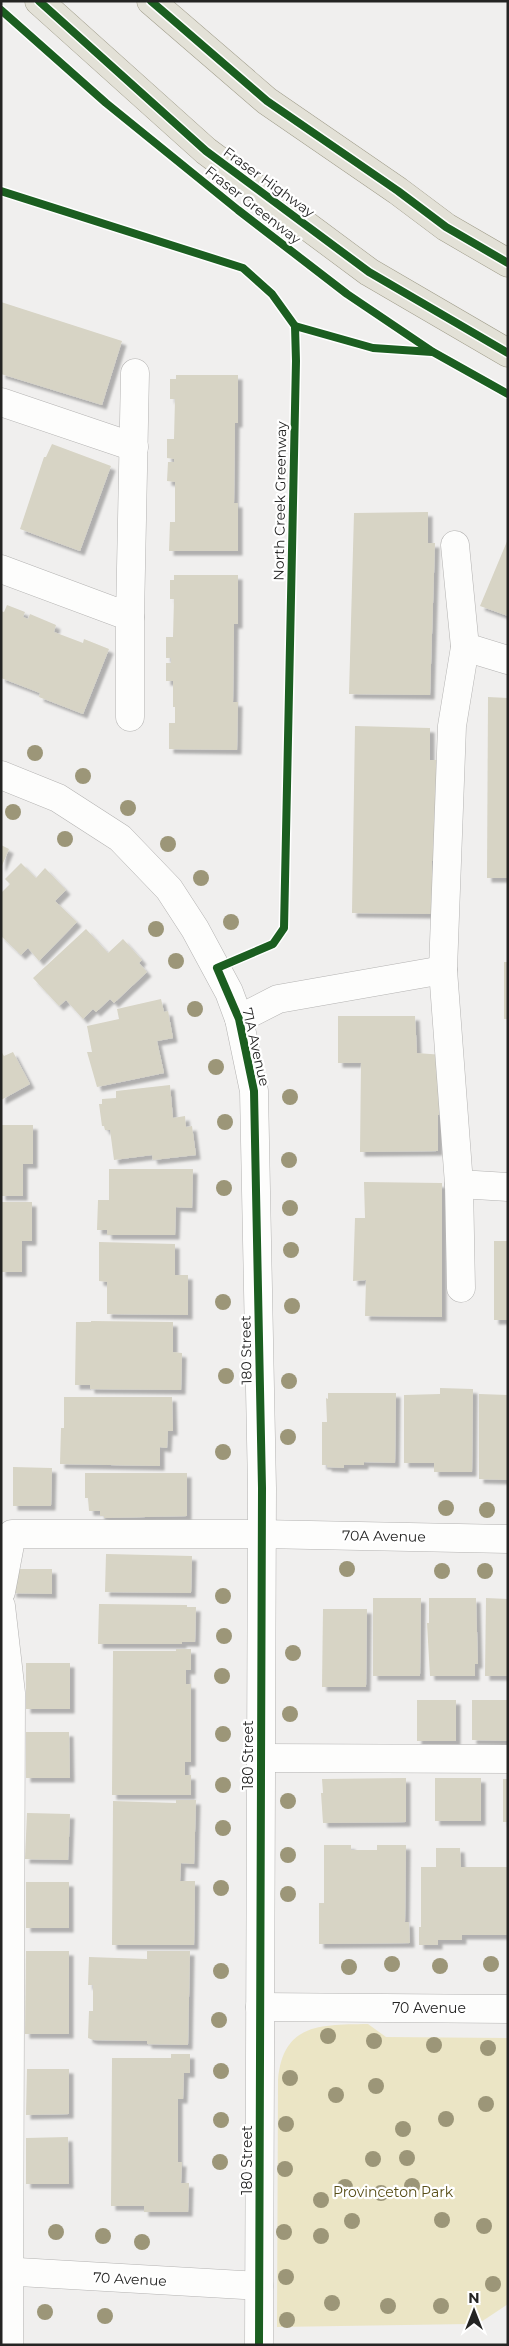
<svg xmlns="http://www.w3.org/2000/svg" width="509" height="2346" font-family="Montserrat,sans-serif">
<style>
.green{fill:#ebe5c5}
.building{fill:#d7d4c5;filter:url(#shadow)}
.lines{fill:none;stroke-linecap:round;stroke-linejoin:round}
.minor-casing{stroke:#b4b3b2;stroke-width:29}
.major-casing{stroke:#a19e8c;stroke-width:29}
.minor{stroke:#fdfdfc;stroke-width:28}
.major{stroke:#e3e1d7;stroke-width:28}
.cycleway-casing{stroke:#fff;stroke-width:11}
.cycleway{stroke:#1b5e20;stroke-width:8}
.tree{fill:#9c9678}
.labels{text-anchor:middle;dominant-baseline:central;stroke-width:4.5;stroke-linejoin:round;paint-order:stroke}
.street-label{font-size:14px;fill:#242423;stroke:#fff}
.park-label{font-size:14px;fill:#584e17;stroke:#fff}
</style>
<defs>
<filter id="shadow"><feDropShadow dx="4.5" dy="4.5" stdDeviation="1" flood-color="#0004"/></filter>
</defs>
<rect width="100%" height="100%" fill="#f0efee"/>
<!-- green -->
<path class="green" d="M368,2024L386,2037L508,2038V2304L487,2318L479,2323L469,2324L277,2327L278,2080C283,2022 322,2025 368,2024Z"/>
<!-- building -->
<g class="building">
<path d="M1,302L122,341L102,405L1,374Z"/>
<path d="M176,375H238V423H235L234,503H238V551H169L170,522H175V482L167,481L168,462H174V459L167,458V439H174L175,399H170V379H176Z"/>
<path d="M52,444L111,466L80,551L20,529L44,457H46Z"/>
<path d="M428,512V543H435L430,695L349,694L354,513Z"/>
<path d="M508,539V616L480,606Z"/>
<path d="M174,575H238V624H234L233,702H238L237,750L169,749V723H175V707H173V681H166V663H171V658H166V637H173L174,599H170V580H174Z"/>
<path d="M7,605L25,612L23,617L28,619L30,614L56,625L54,632L83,643L84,639L109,649L83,714L39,697L40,693L1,678V611L4,612Z"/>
<path d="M488,697L508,698V878H487Z"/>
<path d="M355,726L430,728V760H438V861H432V914L352,913Z"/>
<path d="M1,845L9,849L1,868Z"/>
<path d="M21,863L36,878L45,868L66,890L55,901L77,922L39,961L28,948L21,955L1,936V893L10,884L5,879Z"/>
<path d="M86,929L108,953L123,939L142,960L139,963L147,972L114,1003L110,999L96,1012L93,1009L83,1019L66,1000L59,1006L33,978Z"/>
<rect x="504" y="962" width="4" height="57"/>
<path d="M161,999L164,1012L168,1011L173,1038L157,1041L164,1073L97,1087L87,1052H92L87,1026L119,1019L117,1009Z"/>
<path d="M338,1016H415L417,1053L443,1055V1114L438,1115V1151L360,1152L361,1063H338Z"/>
<path d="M1,1051L4,1056L13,1052L30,1084L1,1100Z"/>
<path d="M170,1085L173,1118L185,1116L186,1127L192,1126L196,1155L153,1160L152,1155L114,1160L110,1130H105L104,1126H102L99,1104H102V1099L116,1098V1091Z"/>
<path d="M1,1125H33V1164H23V1196H1Z"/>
<path d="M109,1169H193L192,1208L176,1207L175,1235H107V1230H97L98,1200H109Z"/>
<path d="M364,1182L442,1183V1317L365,1316L366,1280L353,1281L355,1218H365Z"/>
<path d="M1,1202H32V1241H22V1272H1Z"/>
<rect x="494" y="1241" width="14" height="79"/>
<path d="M99,1242L175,1244V1275H188V1315L107,1314V1282L99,1281Z"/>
<path d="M91,1321L173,1322V1352L182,1353L181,1390L90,1389V1385H75L76,1322H91Z"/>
<path d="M440,1388L473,1389L472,1472H434V1463H404V1395L440,1394Z"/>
<path d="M328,1393H396L395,1463L364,1462V1465H344V1468L327,1467V1465H322V1422H327L326,1398L328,1399Z"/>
<path d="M479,1394L508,1395V1480L479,1479Z"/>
<path d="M64,1397H172L173,1431H168L167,1448L160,1447V1466L60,1464L61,1428H64Z"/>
<path d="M13,1467L52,1468L51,1506H13Z"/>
<path d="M85,1473H187V1516L104,1518V1516H100V1511H89L88,1498H85Z"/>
<path d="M106,1554L192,1556L191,1593L105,1592Z"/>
<path d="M12,1569H52V1594L12,1593Z"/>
<path d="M373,1598H421L420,1676H373Z"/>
<path d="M429,1598H476L478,1664H475V1676H430L427,1623H429Z"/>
<path d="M486,1598L508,1599V1676H485Z"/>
<path d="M99,1604L187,1605V1607H196L195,1642H182V1644H98Z"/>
<path d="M323,1609H367L366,1687H322Z"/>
<path d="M176,1649H191V1670H186V1684H191V1762H185V1775H191V1795H112L113,1651H176Z"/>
<rect x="26" y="1663" width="44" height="46"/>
<rect x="417" y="1700" width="39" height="41"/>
<path d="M472,1700H508V1741L472,1740Z"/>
<path d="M26,1732H69L70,1778H26Z"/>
<path d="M406,1778V1822L323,1823L321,1793H323L322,1779Z"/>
<rect x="435" y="1778" width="46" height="43"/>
<rect x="503" y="1779" width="5" height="43"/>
<path d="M176,1800H196L194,1864L181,1863L180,1881H195L194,1945H112L113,1801L176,1803Z"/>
<path d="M27,1813L70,1814L68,1860L25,1859Z"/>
<path d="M324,1845H351V1850H377V1845H406L405,1922H409L410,1943L319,1944V1903H324Z"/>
<path d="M436,1848H460L461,1867H508V1935H462V1940H438V1945H419V1927H421V1867H436Z"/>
<rect x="26" y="1882" width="43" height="46"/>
<path d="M26,1951H69V2034H25Z"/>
<path d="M147,1951H190L188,2045L147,2044V2041L93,2040L88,2038L89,2011H93V1985H88L89,1957L147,1959Z"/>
<path d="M171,2054H190V2073H184L183,2099H178V2162H182L181,2183H189L188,2212H144V2206H111L112,2058H171Z"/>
<path d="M27,2069H69V2114L26,2115Z"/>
<path d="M68,2137L69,2184H26V2138Z"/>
</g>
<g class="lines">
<defs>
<g id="minor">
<path d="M1,402L134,447"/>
<path d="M455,545L465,647L452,726L443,970L459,1184L461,1288"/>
<path d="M1,569L130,617L135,373"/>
<path d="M130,617V717"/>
<path d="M465,647L508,660"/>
<path d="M1,775L58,798L120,838L169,889L195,929L229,992L239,1019L254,1091L262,1488L259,2345"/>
<path d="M239,1019L278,999L443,970"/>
<path d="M459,1184L508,1187"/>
<path d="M1,1592L12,1534H261L508,1539"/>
<path d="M1,1606L11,1693L9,2345"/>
<path d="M261,1758L508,1759"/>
<path d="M260,2007L508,2009"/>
<path d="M1,2271L259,2286"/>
</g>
<g id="major">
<path d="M39,1L206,151L369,272L508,353"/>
<path d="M151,1L267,101L398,191L446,227L508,263"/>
</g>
</defs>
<!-- minor casing -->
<use href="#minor" class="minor-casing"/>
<!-- major casing -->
<use href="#major" class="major-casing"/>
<!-- minor -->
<use href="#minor" class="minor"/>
<!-- major -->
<use href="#major" class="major"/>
<defs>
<g id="cycleway">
<path d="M39,1L206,151L369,272L508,353"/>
<path d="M151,1L267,101L398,191L446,227L508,263"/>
<path d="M1,10L106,103L238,210L347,294L433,352L508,394"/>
<path d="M1,191L243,268L272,294L295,326L296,361L284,928L273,944L217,968L239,1019L254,1091L262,1488L259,2345"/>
<path d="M295,326L373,348L432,352"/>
</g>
</defs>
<!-- cycleway casing -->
<use href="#cycleway" class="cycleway-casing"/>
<!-- cycleway -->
<use href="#cycleway" class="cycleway"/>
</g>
<!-- trees -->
<g class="tree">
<circle cx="35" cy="753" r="8"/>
<circle cx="83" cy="776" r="8"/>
<circle cx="128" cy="808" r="8"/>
<circle cx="13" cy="812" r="8"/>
<circle cx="65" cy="839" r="8"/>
<circle cx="168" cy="844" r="8"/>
<circle cx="201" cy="878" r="8"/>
<circle cx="231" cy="922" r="8"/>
<circle cx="156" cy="929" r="8"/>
<circle cx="176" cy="961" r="8"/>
<circle cx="195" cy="1009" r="8"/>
<circle cx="216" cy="1067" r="8"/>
<circle cx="290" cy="1097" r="8"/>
<circle cx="225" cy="1122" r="8"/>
<circle cx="289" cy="1160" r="8"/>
<circle cx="224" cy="1188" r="8"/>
<circle cx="290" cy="1208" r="8"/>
<circle cx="291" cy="1250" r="8"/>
<circle cx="223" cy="1302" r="8"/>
<circle cx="292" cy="1306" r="8"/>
<circle cx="226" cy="1376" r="8"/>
<circle cx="289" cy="1381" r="8"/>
<circle cx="288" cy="1437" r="8"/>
<circle cx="223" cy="1452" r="8"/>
<circle cx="446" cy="1508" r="8"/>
<circle cx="487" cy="1510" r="8"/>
<circle cx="347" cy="1569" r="8"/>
<circle cx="442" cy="1571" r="8"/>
<circle cx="485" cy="1571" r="8"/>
<circle cx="223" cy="1596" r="8"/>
<circle cx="224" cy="1636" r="8"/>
<circle cx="293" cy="1653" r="8"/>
<circle cx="222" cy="1676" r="8"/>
<circle cx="290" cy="1714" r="8"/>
<circle cx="223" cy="1734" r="8"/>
<circle cx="223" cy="1785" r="8"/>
<circle cx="288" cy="1801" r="8"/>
<circle cx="223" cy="1828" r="8"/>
<circle cx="288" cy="1855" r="8"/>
<circle cx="221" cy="1888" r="8"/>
<circle cx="288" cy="1894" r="8"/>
<circle cx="392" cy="1964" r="8"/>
<circle cx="491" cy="1964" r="8"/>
<circle cx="440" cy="1966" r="8"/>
<circle cx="349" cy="1967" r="8"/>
<circle cx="221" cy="1971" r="8"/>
<circle cx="219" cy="2020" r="8"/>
<circle cx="328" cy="2036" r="8"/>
<circle cx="374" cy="2041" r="8"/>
<circle cx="434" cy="2045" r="8"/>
<circle cx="488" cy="2048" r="8"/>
<circle cx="221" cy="2071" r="8"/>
<circle cx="290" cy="2078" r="8"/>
<circle cx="376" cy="2086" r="8"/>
<circle cx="336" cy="2095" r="8"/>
<circle cx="486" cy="2104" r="8"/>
<circle cx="446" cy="2119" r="8"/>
<circle cx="221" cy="2120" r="8"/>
<circle cx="286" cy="2124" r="8"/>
<circle cx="403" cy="2129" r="8"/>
<circle cx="407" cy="2158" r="8"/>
<circle cx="373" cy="2159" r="8"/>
<circle cx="220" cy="2162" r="8"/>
<circle cx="285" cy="2169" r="8"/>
<circle cx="412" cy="2186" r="8"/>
<circle cx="345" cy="2187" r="8"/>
<circle cx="381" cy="2193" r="8"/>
<circle cx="321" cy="2200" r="8"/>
<circle cx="442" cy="2220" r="8"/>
<circle cx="352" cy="2221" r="8"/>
<circle cx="484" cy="2226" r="8"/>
<circle cx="56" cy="2232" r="8"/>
<circle cx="284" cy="2232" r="8"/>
<circle cx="103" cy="2236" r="8"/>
<circle cx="321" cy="2236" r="8"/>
<circle cx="142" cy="2242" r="8"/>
<circle cx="286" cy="2277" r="8"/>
<circle cx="493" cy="2284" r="8"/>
<circle cx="332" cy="2303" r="8"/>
<circle cx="388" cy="2306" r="8"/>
<circle cx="441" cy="2306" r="8"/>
<circle cx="45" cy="2312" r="8"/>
<circle cx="105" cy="2316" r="8"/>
<circle cx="287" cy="2320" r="8"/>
</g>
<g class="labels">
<!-- street labels -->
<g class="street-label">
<text transform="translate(269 182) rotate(36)">Fraser Highway</text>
<text transform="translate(253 205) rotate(38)">Fraser Greenway</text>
<text transform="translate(280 501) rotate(-89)">North Creek Greenway</text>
<text transform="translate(256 1047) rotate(77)">71A Avenue</text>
<text transform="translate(246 1350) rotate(-91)">180 Street</text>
<text transform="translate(384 1536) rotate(1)">70A Avenue</text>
<text transform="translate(248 1755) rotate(-90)">180 Street</text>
<text x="429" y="2008">70 Avenue</text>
<text transform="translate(247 2160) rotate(-90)">180 Street</text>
<text transform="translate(130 2279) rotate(3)">70 Avenue</text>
</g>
<!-- park labels -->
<g class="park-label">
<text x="393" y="2192">Provinceton Park</text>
</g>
</g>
<!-- border -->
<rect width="509" height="2346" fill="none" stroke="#242423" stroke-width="5"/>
<!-- north arrow -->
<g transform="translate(474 2311)" stroke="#ffffff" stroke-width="4" paint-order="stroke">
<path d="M0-4L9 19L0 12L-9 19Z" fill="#242423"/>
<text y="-8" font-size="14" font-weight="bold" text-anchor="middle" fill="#242423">N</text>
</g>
</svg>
